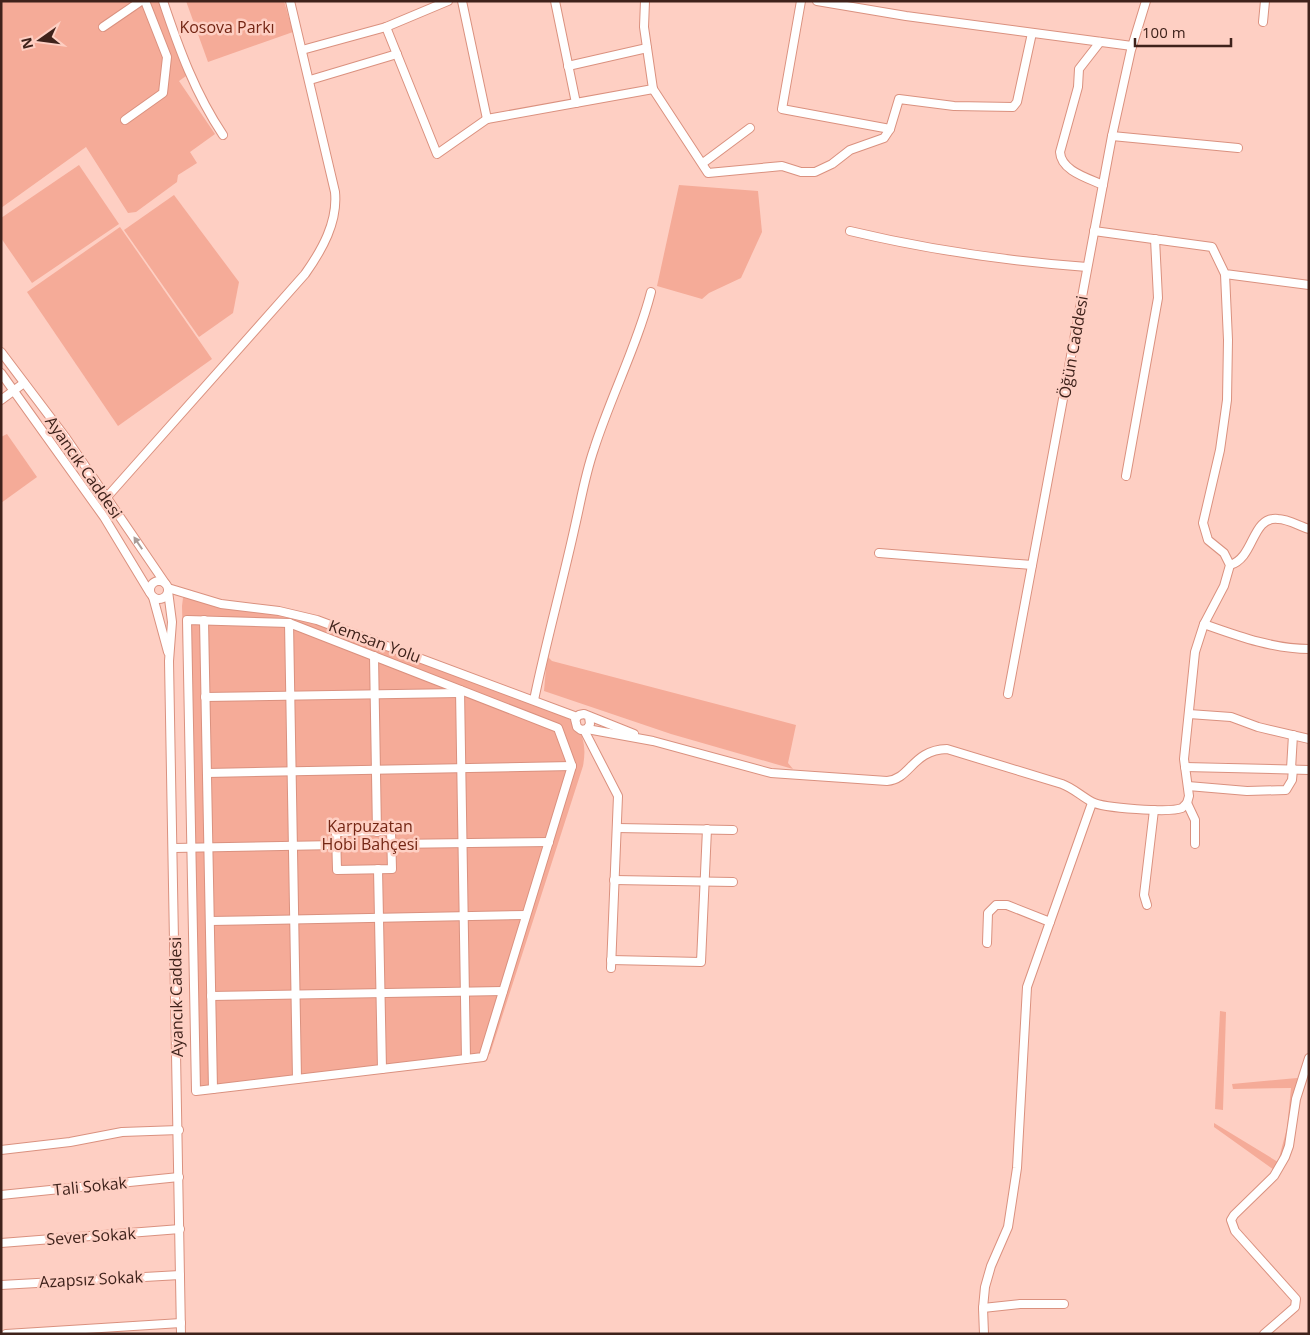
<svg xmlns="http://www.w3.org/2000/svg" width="1310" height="1335" font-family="'Open Sans',sans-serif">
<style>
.green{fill:#f5ab98}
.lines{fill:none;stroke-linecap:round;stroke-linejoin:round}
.minor-casing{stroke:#da917f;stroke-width:10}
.minor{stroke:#fff;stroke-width:8}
.oneway{fill:#a99c98}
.labels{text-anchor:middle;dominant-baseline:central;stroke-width:5;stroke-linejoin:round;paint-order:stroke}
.park-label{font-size:16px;fill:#742614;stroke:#fecfc3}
.street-label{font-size:16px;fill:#3f221b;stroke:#fecfc3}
</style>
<rect width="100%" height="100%" fill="#fecfc3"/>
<!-- green -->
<g class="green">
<path d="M1,1H160L186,76L179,81L215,134L190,152L197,163L178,175L177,182L136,212L128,213L86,147L1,208Z"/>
<path d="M186,1H284L293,32L208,62Z"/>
<path d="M79,165L119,224L32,283L1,238V218Z"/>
<path d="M679,185L758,191L762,232L741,278L709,293L702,299L657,286Z"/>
<path d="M174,195L239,282L233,313L199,337L124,230Z"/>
<path d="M120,227L212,359L118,426L27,292Z"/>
<path d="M7,434L37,477L1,503V437Z"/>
<path d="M191,591L218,605L289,610L556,711C580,723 588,739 583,766L490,1054L194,1089L182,606L183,598Z"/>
<path d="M547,656L552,661L796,725L788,763L793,769L671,734L544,691Z"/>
<path d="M1220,1011L1226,1012L1223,1110L1215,1109Z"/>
<path d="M1297,1078L1301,1080L1290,1145L1277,1172L1214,1127V1123L1278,1162L1287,1128L1291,1088L1233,1089L1232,1084Z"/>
</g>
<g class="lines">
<defs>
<g id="minor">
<path d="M163,1C179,49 195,93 223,135"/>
<path d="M462,1L487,119"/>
<path d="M555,1L576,103"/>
<path d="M801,1L782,109L890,129"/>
<path d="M817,1L906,16L1132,46"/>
<path d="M1263,22L1265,1"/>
<path d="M103,27L141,1"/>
<path d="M386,27L437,154L487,119L653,89L644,27L645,1"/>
<path d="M1100,42L1079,69L1078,87L1060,152C1061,171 1088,178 1103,185"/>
<path d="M302,50L386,27L448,1"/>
<path d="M568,66L647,48"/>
<path d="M310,80L397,54"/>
<path d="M653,89L708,173L782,166L801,172H815L832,164L850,150L884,138L890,129L899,99L954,106L1013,107L1017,102L1032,33"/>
<path d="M125,120L163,93L167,57L145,1"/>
<path d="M1112,136L1238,148"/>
<path d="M703,163L750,128"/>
<path d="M850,231C929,250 1007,261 1087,267"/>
<path d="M1094,231L1212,247L1225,274L1309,285"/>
<path d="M1,352L66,438L165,583"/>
<path d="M1,373L104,517L150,593"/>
<path d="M1,400L24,383"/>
<path d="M1126,476L1158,298L1155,239"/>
<path d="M107,497L305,274C322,250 338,222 335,192L290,1"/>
<path d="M879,553L1032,565"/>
<path d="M1230,565C1255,558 1251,516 1278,519C1288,519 1299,526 1309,529"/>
<circle cx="159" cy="590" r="9"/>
<path d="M168,588L221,604L279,611L317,620L577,717"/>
<path d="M168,591L172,622L169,661L181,1334"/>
<path d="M153,597L168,652"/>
<path d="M187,620L289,623L558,728L572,766L483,1057L196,1091Z"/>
<path d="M204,620L213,1089"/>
<path d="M289,623L297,1079"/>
<path d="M1204,624C1238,636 1273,649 1309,649"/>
<path d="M374,656L377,832"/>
<path d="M460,690L466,1059"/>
<path d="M1008,694L1112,136L1131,50L1146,1"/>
<path d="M205,697L459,693"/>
<path d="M534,700C546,642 562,585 575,526C581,500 585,475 594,449C611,396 637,346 651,292"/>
<path d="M1189,714L1231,717L1258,727L1309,739"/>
<path d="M589,717L590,724L587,729L581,730L577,727L575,719L579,715L584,714L634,734"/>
<path d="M587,729L653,741L771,773L887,781C911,779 912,750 947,749L1062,784C1073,788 1081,796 1092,802C1103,808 1170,813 1182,808L1187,803L1189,796L1184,759L1195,652L1204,624L1224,586L1230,565L1224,553L1208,540L1203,523L1220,450L1227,400L1228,340L1225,274"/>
<path d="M584,730L618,796L611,968"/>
<path d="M1185,767L1309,770"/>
<path d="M1291,769L1293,735"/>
<path d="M207,773L572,766"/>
<path d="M1188,786L1247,791L1286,790L1292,780L1293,769"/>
<path d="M1187,803L1195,820V844"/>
<path d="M617,828L733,830"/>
<path d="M391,831L392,869L337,870L336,832Z"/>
<path d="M391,844L549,842"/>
<path d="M174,848L337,845"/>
<path d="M378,869L382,1069"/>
<path d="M614,880L733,882"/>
<path d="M1147,905L1144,895L1154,810"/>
<path d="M210,921L526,915"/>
<path d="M987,943L988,913L996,905H1007L1050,922"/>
<path d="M611,960L701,962L707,829"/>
<path d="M211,996L503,991"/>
<path d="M1,1150L70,1142L122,1132L179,1130"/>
<path d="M1,1195L179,1177"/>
<path d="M1,1243L180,1229"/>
<path d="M1,1285L180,1275"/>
<path d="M983,1308L1020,1304H1064"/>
<path d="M6,1334L181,1323"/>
<path d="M984,1334L983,1308L985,1287L991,1266L1008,1227L1017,1168L1027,987L1092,803"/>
<path d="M1264,1334L1295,1307L1296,1299L1235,1231L1231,1220L1234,1215L1274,1176L1285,1157L1289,1146L1296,1099L1309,1058"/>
</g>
</defs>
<!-- minor casing -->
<use href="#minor" class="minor-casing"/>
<!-- minor -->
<use href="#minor" class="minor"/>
</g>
<!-- one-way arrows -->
<defs><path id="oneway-solid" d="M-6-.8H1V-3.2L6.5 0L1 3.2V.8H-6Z" transform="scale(1.25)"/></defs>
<use class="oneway" href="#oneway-solid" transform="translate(138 543) rotate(-124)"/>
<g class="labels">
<!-- park labels -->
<g class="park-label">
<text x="227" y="27">Kosova Parkı</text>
<text x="370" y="826">Karpuzatan<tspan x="370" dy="18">Hobi Bahçesi</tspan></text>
</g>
<!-- street labels -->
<g class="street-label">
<text transform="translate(1073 347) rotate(-80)">Öğün Caddesi</text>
<text transform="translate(84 467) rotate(55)">Ayancık Caddesi</text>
<text transform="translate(375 641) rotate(20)">Kemsan Yolu</text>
<text transform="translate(176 997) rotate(-91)">Ayancık Caddesi</text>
<text transform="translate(90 1186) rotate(-6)">Tali Sokak</text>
<text transform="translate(91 1236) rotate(-4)">Sever Sokak</text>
<text transform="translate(91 1279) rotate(-3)">Azapsız Sokak</text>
</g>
</g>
<!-- border -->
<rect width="1310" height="1335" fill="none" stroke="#3f221b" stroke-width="5"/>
<!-- north arrow -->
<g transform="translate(40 40) rotate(256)" stroke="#fecfc3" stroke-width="4" paint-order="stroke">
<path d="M0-4L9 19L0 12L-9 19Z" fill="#3f221b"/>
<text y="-8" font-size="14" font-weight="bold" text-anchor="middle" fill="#3f221b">N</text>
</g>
<!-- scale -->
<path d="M1135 38v8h96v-8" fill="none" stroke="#3f221b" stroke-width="2.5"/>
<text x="1142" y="38" font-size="15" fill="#3f221b" stroke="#fecfc3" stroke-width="4" paint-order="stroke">100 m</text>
</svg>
